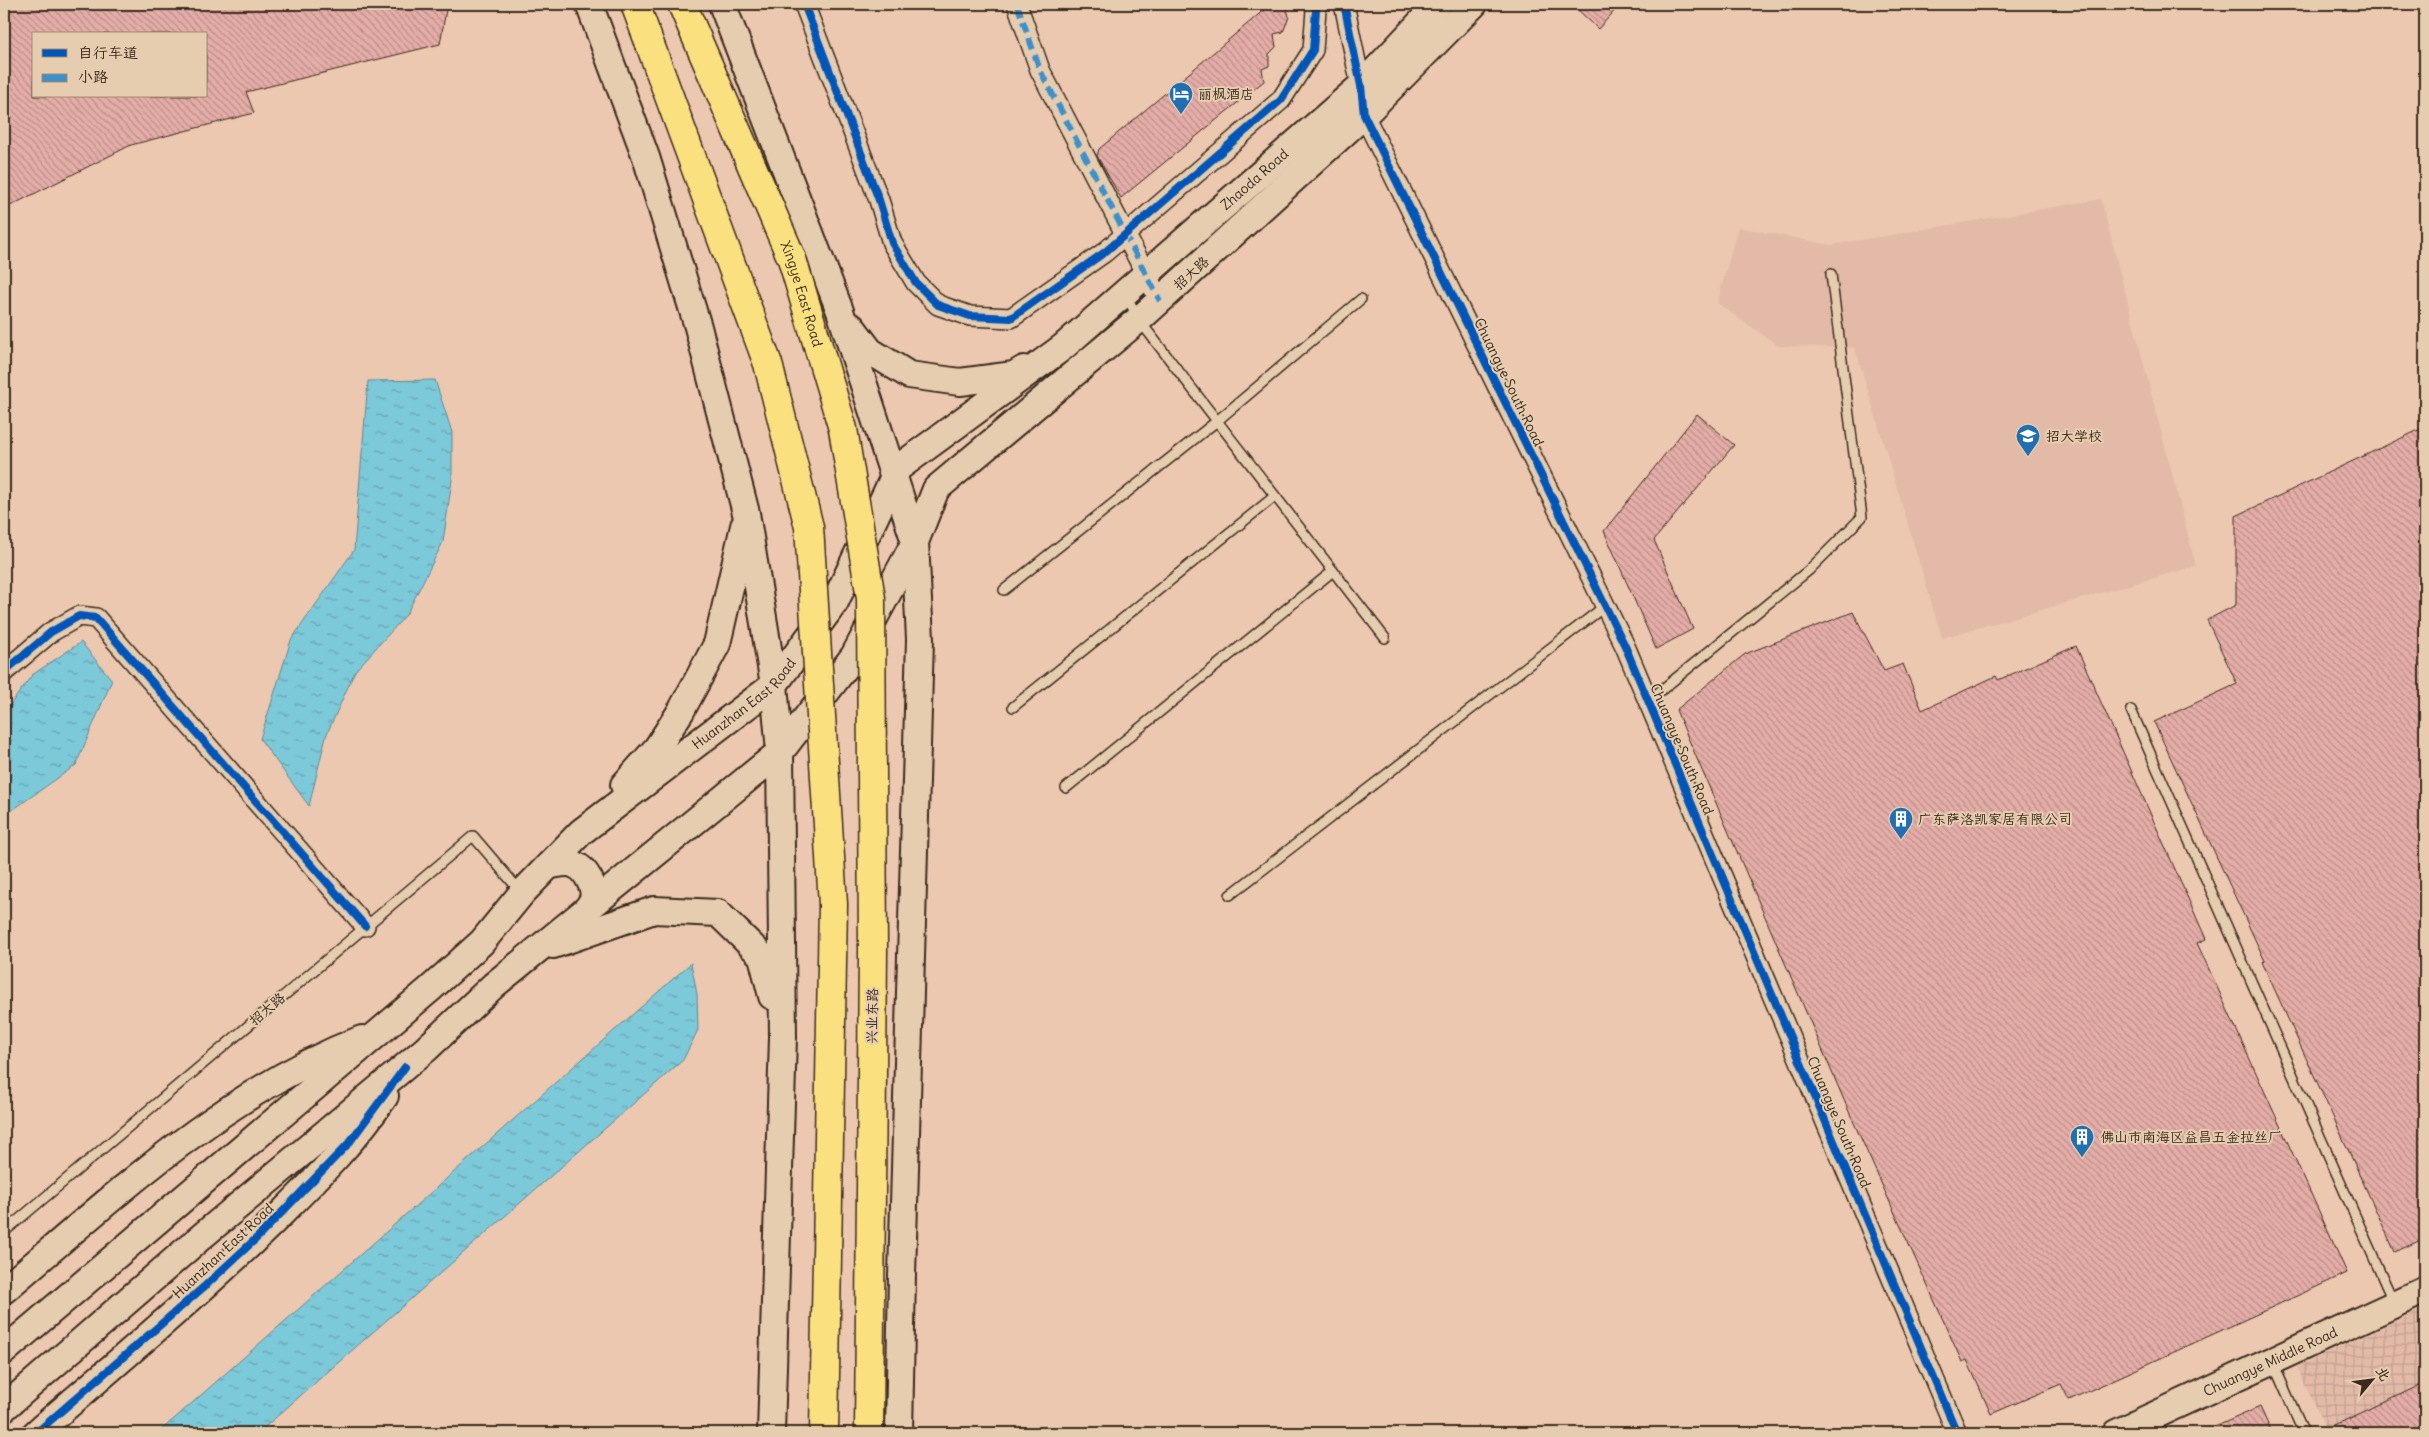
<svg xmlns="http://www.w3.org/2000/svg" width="2429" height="1437" font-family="Delius,'LXGW WenKai TC',sans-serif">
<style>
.built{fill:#e3baa8}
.industrial{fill:url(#industrial-grid)}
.water{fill:url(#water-ripples);stroke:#62898f}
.building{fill:url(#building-back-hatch);stroke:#3b2a1e;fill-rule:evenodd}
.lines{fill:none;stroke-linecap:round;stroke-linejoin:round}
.lane-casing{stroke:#3b2a1e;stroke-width:12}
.street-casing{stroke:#3b2a1e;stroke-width:22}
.secondary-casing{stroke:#3b2a1e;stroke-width:30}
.lane{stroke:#e7cdaf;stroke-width:9}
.street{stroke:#e7cdaf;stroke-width:19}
.secondary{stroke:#e7cdaf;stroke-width:26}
.primary-bridge-casing{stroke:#3b2a1e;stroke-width:31;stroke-linecap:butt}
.primary-bridge{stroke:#fbe080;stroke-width:28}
.quiet{stroke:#3e90ca;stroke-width:6;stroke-dasharray:12 6;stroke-linecap:butt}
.cycleway-casing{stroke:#e7cdaf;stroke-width:11}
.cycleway{stroke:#0057b8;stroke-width:8}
.labels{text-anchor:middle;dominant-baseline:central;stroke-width:4;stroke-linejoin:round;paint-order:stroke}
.poi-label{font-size:14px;fill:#3b2a1e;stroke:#e7cdaf;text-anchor:start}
.street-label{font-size:14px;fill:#3b2a1e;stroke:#e7cdaf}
</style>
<defs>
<pattern id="industrial-grid" width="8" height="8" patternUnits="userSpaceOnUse" patternTransform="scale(1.25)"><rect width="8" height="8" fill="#e3baa8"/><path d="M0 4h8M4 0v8" fill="none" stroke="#c4a090"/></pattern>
<pattern id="water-ripples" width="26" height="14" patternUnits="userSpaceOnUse" patternTransform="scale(1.25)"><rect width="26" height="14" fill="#7cc9da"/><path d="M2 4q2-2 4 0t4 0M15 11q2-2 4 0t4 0" fill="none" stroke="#67a3b0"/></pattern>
<pattern id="building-back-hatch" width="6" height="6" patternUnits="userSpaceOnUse" patternTransform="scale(1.25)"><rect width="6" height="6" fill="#e5ada8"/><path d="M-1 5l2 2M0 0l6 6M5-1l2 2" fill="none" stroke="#bb8d88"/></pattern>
</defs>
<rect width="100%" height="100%" fill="#ecc8b1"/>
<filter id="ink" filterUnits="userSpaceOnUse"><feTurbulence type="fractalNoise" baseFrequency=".02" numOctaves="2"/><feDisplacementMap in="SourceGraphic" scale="10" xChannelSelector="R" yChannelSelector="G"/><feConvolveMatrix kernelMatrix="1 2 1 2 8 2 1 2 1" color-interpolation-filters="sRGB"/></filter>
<g filter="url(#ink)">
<!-- built -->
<path class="built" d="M2101,199L2196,566L1942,638L1855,348L1779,346L1717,303L1738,227L1831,245Z"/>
<!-- industrial -->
<path class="industrial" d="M2425,1308V1433H2327L2297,1367Z"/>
<!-- water -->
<g class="water">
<path d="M435,380L452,432V480L443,542L406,615L355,671L326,736L309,806L260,739L291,640L354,550L368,381Z"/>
<path d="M81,642L112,680L76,765L4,816V713L32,675Z"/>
<path d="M691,963L697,994L698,1030L683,1060L258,1433H158Z"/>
</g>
<!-- building -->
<g class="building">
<path d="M4,4H447L440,44L246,92L254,113L131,145L4,209ZM34,34H206V96H34Z"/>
<path d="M1271,4H1286L1289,17L1283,32L1274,34L1276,47L1269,54V66L1262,69L1264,81L1121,198L1097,156L1099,149Z"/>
<path d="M1572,4H1621L1598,29Z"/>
<path d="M1697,414L1734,445L1654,540L1693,629L1656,649L1604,531Z"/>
<path d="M2425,427V1238L2395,1252L2262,962L2265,961L2154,722L2237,684L2207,620L2236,605V516Z"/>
<path d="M1853,612L1884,671L1903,664L1922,710L1996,676L1998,680L2076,646L2206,939L2197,943L2347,1273L2069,1400L2061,1384L1991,1414L1967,1360L1962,1362L1850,1114L1676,710L1745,654Z"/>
<path d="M2425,1383V1433H2318Z"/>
<path d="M2260,1407L2272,1433H2201Z"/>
</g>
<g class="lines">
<defs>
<g id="lane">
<path d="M1126,295L1139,320L1385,638"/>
<path d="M1004,590L1217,421L1361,299"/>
<path d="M1648,701L1809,570L1862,517L1831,274"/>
<path d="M1013,707L1275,496"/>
<path d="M2131,710L2393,1301"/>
<path d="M1066,788L1333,571"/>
<path d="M1230,895L1605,606"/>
<path d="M4,1232L473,836L520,891"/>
<path d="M2273,1363L2304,1433"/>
</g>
<g id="street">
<path d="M804,4L879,200L892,243L916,283L938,305L970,316L1011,318L1105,252L1281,100L1313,50L1316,10L1314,4"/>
<path d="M1017,4L1040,70L1160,301"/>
<path d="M1344,4L1361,86L1364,115L1625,646L1957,1433"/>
<path d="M4,672L51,632L79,616L96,618L365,926"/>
</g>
<g id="secondary">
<path d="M589,4L646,157L698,327L746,513L774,685L780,752L783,1037L771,1433"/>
<path d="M722,4L840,311L915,542L920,639L902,1275L899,1433"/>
<path d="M852,327L870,351L909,375L960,382L1014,375L1024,369"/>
<path d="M624,785L657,748L681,711L717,644L744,526"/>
<path d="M551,865C559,864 568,861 575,865C586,869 596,888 593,899C592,902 589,906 587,909"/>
<path d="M553,945L654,910L718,913L762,956L772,996"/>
<path d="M4,1290C115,1196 224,1092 362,1039"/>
<path id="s1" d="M4,1351L430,989L482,942L522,893L581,832L774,685L835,602L898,468L1063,347L1361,86L1438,4"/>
<path d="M4,1408L201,1237L426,1049L494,985L780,752L854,656L915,542L936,489L1144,315L1364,115L1474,4"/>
<path d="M36,1433C119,1361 204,1290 282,1213C319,1176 356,1139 385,1096"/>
<path id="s2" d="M2116,1433L2425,1290"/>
</g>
</defs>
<!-- lane casing -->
<use href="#lane" class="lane-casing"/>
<!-- street casing -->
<use href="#street" class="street-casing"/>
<!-- secondary casing -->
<use href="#secondary" class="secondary-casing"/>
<!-- lane -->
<use href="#lane" class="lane"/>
<!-- street -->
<use href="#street" class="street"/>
<!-- secondary -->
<use href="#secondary" class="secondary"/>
<defs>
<g id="primary-bridge">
<path d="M635,4L768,364L809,527L833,904L824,1433"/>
<path id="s3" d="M682,4L792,259L843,429L871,598L873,951L869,1433"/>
</g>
</defs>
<!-- primary-bridge casing -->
<use href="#primary-bridge" class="primary-bridge-casing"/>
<!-- primary-bridge -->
<use href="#primary-bridge" class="primary-bridge"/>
<!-- quiet -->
<path class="quiet" d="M1017,4L1040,70L1160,301"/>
<defs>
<g id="cycleway">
<path d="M804,4L879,200L892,243L916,283L938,305L970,316L1011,318L1105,252L1281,100L1313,50L1316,10L1314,4"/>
<path d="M1344,4L1361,86L1364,115L1625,646L1957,1433"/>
<path d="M4,672L51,632L79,616L96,618L365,926"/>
<path d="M36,1433L206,1285L260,1235L349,1143L405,1067"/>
</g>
</defs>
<!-- cycleway casing -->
<use href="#cycleway" class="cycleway-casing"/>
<!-- cycleway -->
<use href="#cycleway" class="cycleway"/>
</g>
</g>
<!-- icons -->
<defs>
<symbol id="hotel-pin" viewBox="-11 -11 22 30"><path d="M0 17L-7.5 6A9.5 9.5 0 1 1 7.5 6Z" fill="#1f6fb2" stroke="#e7cdaf"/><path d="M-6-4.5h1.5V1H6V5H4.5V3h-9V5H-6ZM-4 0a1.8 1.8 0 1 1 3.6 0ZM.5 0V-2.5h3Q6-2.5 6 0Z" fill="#fff"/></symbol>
<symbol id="school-pin" viewBox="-11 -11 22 30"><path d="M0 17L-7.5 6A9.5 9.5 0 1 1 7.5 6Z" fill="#1f6fb2" stroke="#e7cdaf"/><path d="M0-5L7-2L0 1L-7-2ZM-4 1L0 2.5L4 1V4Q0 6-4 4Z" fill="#fff"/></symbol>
<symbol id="building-pin" viewBox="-11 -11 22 30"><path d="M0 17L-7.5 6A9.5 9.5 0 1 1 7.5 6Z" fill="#1f6fb2" stroke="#e7cdaf"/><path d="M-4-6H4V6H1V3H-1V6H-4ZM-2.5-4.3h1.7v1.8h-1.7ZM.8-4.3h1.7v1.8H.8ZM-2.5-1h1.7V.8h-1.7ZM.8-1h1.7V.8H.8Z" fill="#fff"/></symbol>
</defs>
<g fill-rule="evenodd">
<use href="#hotel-pin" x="1167" y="80" width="28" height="38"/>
<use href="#school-pin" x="2014" y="422" width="28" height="38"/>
<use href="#building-pin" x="1887" y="805" width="28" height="38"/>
<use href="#building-pin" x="2068" y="1123" width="28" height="38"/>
</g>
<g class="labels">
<!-- poi labels -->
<g class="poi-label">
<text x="1198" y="94">丽枫酒店</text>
<text x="2046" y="436">招大学校</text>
<text x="1918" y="819">广东萨洛凯家居有限公司</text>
<text x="2100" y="1137">佛山市南海区益昌五金拉丝厂</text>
</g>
<!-- street labels -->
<g class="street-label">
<text stroke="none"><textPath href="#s1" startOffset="1730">Zhaoda Road</textPath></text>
<text transform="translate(1191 273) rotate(-42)">招大路</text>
<text stroke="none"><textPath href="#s3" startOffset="314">Xingye East Road</textPath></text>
<text transform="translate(1509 382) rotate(64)">Chuangye South Road</text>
<text stroke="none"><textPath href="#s1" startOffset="985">Huanzhan East Road</textPath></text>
<text transform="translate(1682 749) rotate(67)">Chuangye South Road</text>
<text transform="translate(267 1009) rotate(-40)">招大路</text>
<text transform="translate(872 1016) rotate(-89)">兴业东路</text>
<text transform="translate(1839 1122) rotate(67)">Chuangye South Road</text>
<text transform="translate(223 1251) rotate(-43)">Huanzhan East Road</text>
<text stroke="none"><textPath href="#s2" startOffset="170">Chuangye Middle Road</textPath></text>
</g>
</g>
<!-- margin -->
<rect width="2429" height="1437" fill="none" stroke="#e7cdaf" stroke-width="20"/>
<rect x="10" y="10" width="2409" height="1417" fill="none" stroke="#3b2a1e" stroke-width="2" filter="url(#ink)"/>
<!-- legend -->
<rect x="32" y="32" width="175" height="65" fill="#e7cdaf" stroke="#a28c75"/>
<rect x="42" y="49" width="25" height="8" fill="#0057b8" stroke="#a28c75"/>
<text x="78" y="58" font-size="15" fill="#3b2a1e">自行车道</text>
<rect x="42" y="74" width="25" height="8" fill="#3e90ca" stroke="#a28c75"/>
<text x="78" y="82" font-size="15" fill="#3b2a1e">小路</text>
<!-- north arrow -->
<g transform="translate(2372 1380) rotate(61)" stroke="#e7cdaf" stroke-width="4" paint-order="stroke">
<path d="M0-4L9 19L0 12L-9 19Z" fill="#3b2a1e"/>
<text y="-8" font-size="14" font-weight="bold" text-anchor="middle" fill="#3b2a1e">北</text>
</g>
</svg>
